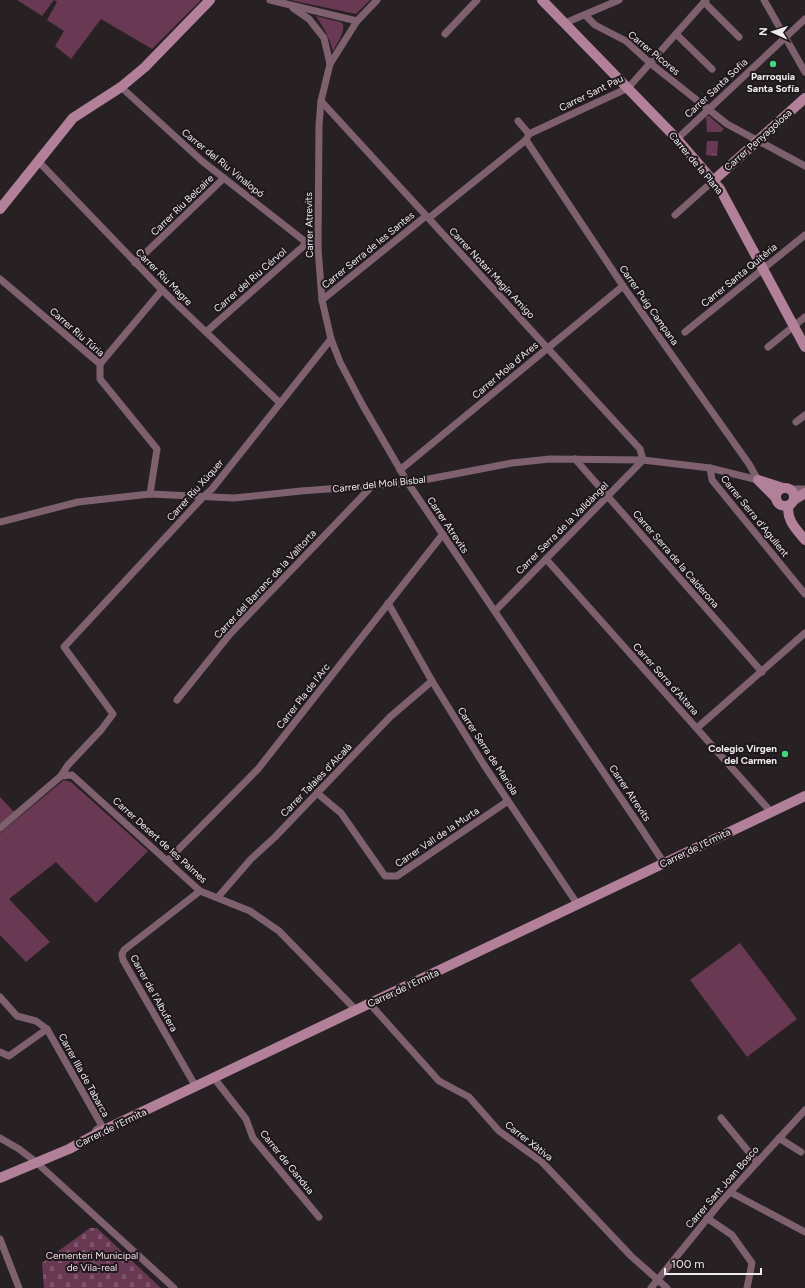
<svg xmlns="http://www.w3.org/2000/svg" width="805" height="1288" font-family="Figtree,sans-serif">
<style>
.grass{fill:#693852}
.cemetery{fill:url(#cemetery-stones)}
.park{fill:url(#park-tufts)}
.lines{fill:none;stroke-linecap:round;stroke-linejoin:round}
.street{stroke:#7e606e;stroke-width:7}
.secondary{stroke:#b28199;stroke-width:10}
.poi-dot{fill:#40d77c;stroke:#1e171b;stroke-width:1.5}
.labels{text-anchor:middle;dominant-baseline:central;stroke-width:4;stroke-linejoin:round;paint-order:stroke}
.street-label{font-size:10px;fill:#efeaec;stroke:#1e171b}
.poi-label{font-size:10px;font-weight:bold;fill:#efeaec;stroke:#1e171b}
.park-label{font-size:10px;fill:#f2dde7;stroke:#1e171b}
</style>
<defs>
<pattern id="cemetery-stones" width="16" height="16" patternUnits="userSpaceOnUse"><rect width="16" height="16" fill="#693852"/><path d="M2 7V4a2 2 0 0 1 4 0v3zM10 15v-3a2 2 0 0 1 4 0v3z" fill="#7f556b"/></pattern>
<pattern id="park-tufts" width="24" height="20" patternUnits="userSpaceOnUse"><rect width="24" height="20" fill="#693852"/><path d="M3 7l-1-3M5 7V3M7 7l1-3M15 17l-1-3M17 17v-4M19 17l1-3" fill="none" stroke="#7f556b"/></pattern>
</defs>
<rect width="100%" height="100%" fill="#282124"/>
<!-- grass -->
<g class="grass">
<path d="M17,0H54L42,16Z"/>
<path d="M54,0H201L152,49L101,19L71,59L55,46L64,31L47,20L57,2Z"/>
<path d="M290,0H370L356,14Z"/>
<path d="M316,16L340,22L343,24C345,33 337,43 333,51C329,37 324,28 316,16Z"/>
<path d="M706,116H709L724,129L721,132H707Z"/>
<path d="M64,780L71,782L148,851L96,903L56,862L9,899L50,942L26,962L0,935V833Z"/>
<path d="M0,797L14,812L0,823Z"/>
<path d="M740,943L797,1019L747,1057L690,980Z"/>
</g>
<!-- cemetery -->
<path class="cemetery" d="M90,1228H97L161,1288H44L42,1263Z"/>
<!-- park -->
<path class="park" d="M707,141H718L717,156L706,155Z"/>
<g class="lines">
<!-- street -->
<g class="street">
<path d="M270,0L357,21"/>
<path d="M377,0L357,21L330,64L321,101L319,125L318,248L322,300L331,339L340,362L362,404L408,483L637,822L664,863"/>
<path d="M764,0L805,72"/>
<path d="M704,2L739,37"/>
<path d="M293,8L309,19L324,38L330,64"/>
<path d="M585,15L595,25L626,41L650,63L727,124L805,166"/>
<path d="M565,23L619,0"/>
<path d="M445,34L477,0"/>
<path d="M676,34L712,69"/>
<path d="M121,87L202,161L307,243L318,248"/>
<path d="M321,101L640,449L643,460L495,611"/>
<path d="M518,121L529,134"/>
<path d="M677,139L805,19"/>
<path d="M526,140L623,286L749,464L758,480"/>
<path d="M38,161L162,290L280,403"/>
<path d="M675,215L713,181"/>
<path d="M429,218L526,140L529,134L628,88L706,0"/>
<path d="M135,263L224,178"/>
<path d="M0,279L100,364V379L157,449L150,494"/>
<path d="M322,300L426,216"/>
<path d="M206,332L307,243"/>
<path d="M685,332L805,235"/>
<path d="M768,347L805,317"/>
<path d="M100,364L162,290"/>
<path d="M796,422L805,415"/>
<path d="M575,459L762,672"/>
<path d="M710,468L712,480L805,594"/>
<path d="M400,470L623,286"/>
<path d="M791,489H805"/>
<path d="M0,522L78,502L150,494L234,498L301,491L408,483L512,463L550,459L643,460L710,468L758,480"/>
<path d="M546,559L771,812"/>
<path d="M388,603L432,681L484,765L578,905"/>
<path d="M177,700L230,634L372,486"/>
<path d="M697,728L805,633"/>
<path d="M61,776L72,775L200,891L250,911L279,931L356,1010"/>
<path d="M317,793L341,813L385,876H397L508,801"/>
<path d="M0,828L61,776L68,765L101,730L113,714L64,647L203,497L212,489L331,339"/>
<path d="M167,861L258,769L443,534"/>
<path d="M218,897L251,859L275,837L390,717L432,681"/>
<path d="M0,997L17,1016L36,1021L47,1029L102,1126L96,1130"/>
<path d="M370,1004L439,1081L469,1097L499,1131L542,1162L631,1256L667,1288"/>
<path d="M0,1052L9,1056L47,1029"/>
<path d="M214,1078L246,1119L253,1138L319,1217"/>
<path d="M196,1087L123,960L122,954L124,950L200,891"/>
<path d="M721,1118L757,1162"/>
<path d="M0,1138L19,1149L36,1162L174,1288"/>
<path d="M779,1138L801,1152"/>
<path d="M730,1192L805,1232"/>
<path d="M707,1218L732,1235L752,1263L747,1288"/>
<path d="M0,1239L19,1288"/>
<path d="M651,1288L720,1203L805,1110"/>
</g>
<!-- secondary -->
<g class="secondary">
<path d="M542,0L677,139L720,189L805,347"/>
<path d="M713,181L805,98"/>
<path d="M0,209L73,118L121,87L145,67L210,0"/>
<circle cx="785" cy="497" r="9"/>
<path d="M776,498L758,480L783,488"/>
<path d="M794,500L805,493"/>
<path d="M789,505C785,519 797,530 805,540"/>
<path d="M0,1178L69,1149L106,1129L805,796"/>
</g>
</g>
<!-- markers -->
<g class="poi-dot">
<circle cx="773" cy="64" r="4"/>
<circle cx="785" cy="754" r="4"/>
</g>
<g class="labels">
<!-- street labels -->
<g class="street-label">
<text transform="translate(654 53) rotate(39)">Carrer Picores</text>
<text transform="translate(716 88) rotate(-43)">Carrer Santa Sofia</text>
<text transform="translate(591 93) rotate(-26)">Carrer Sant Pau</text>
<text transform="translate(758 140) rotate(-42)">Carrer Penyagolosa</text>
<text transform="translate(223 163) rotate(39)">Carrer del Riu Vinalopó</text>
<text transform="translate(696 163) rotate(50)">Carrer de la Plana</text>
<text transform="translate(182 205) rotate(-44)">Carrer Riu Belcaire</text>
<text transform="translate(309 225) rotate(-91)">Carrer Atrevits</text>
<text transform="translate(368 250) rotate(-39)">Carrer Serra de les Santes</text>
<text transform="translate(492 273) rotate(47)">Carrer Notari Magín Amigo</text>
<text transform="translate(739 275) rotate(-39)">Carrer Santa Quitèria</text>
<text transform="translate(164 277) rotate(45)">Carrer Riu Magre</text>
<text transform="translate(250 280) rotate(-41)">Carrer del Riu Cérvol</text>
<text transform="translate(649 305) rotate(55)">Carrer Puig Campana</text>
<text transform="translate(77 332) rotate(41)">Carrer Riu Túria</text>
<text transform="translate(505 370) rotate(-40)">Carrer Mola d'Ares</text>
<text transform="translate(379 484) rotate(-6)">Carrer del Molí Bisbal</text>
<text transform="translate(195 490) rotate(-48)">Carrer Riu Xúquer</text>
<text transform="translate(755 516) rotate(51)">Carrer Serra d'Agullent</text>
<text transform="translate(448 525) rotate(56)">Carrer Atrevits</text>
<text transform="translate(562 528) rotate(-45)">Carrer Serra de la Valldàngel</text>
<text transform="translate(676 559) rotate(49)">Carrer Serra de la Calderona</text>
<text transform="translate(265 584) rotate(-47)">Carrer del Barranc de la Valltorta</text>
<text transform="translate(666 679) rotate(48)">Carrer Serra d'Aitana</text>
<text transform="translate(303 696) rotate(-52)">Carrer Pla de l'Arc</text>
<text transform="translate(488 751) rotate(57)">Carrer Serra de Mariola</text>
<text transform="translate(316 780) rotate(-46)">Carrer Talaies d'Alcalà</text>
<text transform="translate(630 793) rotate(56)">Carrer Atrevits</text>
<text transform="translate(437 837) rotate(-34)">Carrer Vall de la Murta</text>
<text transform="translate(160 840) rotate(42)">Carrer Desert de les Palmes</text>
<text transform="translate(695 848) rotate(-26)">Carrer de l'Ermita</text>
<text transform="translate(403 988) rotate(-25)">Carrer de l'Ermita</text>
<text transform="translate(154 993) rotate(61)">Carrer de l'Albufera</text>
<text transform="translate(84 1075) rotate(61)">Carrer Illa de Tabarca</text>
<text transform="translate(111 1128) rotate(-26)">Carrer de l'Ermita</text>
<text transform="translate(529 1141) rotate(38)">Carrer Xàtiva</text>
<text transform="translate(287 1162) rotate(51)">Carrer de Gandua</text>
<text transform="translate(722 1187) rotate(-49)">Carrer Sant Joan Bosco</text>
</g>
<!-- poi labels -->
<g class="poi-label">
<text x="773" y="76">Parroquia<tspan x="773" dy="12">Santa Sofía</tspan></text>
<text x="777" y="748" text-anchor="end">Colegio Virgen<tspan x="777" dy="12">del Carmen</tspan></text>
</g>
<!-- park labels -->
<g class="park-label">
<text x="92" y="1255">Cementeri Municipal<tspan x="92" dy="12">de Vila-real</tspan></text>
</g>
</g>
<!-- north arrow -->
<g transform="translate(773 32) rotate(273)" stroke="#1e171b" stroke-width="3" paint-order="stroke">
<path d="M0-3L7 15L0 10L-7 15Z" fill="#efeaec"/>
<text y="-6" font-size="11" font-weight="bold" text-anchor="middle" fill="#efeaec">N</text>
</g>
<!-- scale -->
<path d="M665 1268v6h96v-6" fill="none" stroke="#efeaec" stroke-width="2"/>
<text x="671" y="1268" font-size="12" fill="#efeaec" stroke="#1e171b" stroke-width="3" paint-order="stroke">100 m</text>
</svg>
